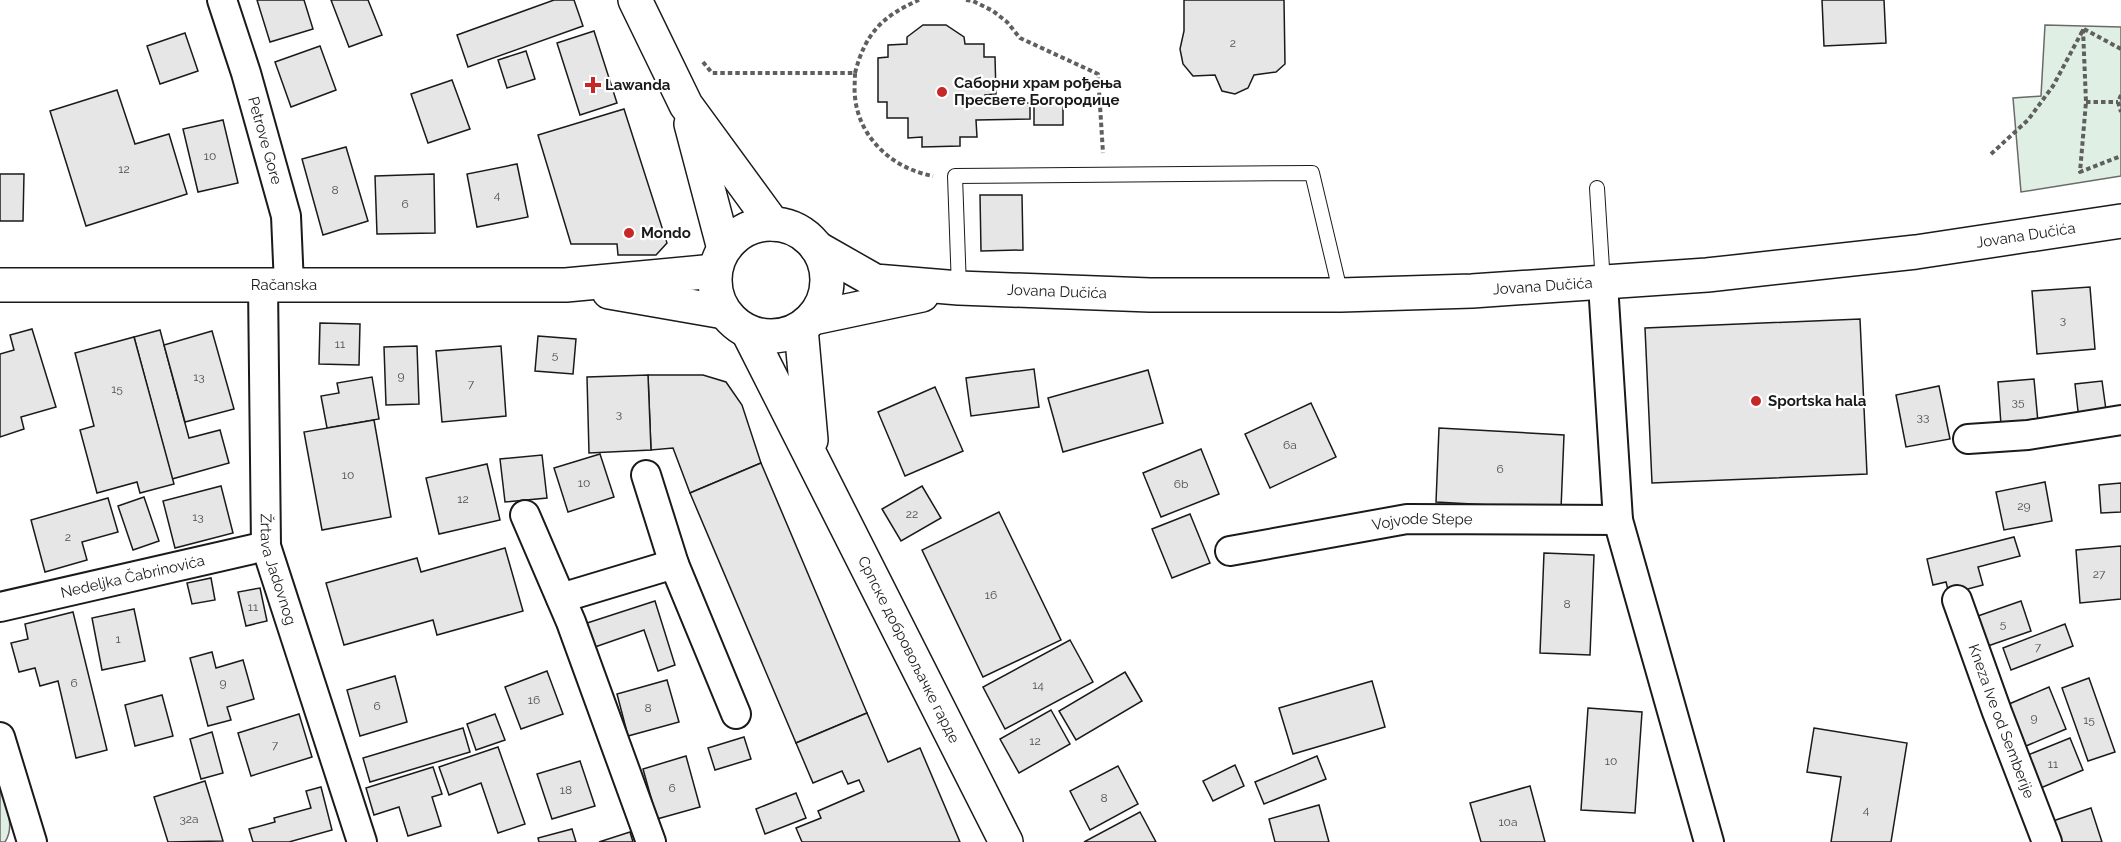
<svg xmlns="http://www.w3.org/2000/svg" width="2121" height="842" font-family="Raleway,sans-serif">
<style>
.green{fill:#e0efe3;stroke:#6a6a6a;stroke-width:1.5}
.building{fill:#e6e6e6;stroke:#1a1a1a;stroke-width:1.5}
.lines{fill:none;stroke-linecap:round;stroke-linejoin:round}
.lane-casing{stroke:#1a1a1a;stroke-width:16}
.street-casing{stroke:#1a1a1a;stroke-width:32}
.secondary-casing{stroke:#1a1a1a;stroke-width:36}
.path{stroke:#5f5f5f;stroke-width:4;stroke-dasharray:4.5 3;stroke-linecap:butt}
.lane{stroke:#fff;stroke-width:14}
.street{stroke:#fff;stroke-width:28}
.secondary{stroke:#fff;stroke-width:33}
.poi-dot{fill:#c62828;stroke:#fff;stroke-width:2}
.labels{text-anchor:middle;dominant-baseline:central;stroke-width:4.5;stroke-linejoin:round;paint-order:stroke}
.number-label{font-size:12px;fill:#4d4d4d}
.poi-label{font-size:15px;font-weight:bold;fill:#1a1a1a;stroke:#fff;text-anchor:start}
.street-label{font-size:15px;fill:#1a1a1a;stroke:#fff}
</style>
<rect width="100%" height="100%" fill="#fff"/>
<!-- green -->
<g class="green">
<path d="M2045,25L2121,27V176L2021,192L2013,98L2041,96Z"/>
<path d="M0,787C5,805 16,825 5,842H0Z"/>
</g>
<!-- building -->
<g class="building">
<path d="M257,0H304L313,29L270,42Z"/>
<path d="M331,0H368L382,35L349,47Z"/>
<path d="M554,0H574L583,26L468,67L457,35Z"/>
<path d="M1184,0H1284L1285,64L1276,72L1254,75L1248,88L1235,94L1222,91L1215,75L1193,76L1183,64L1180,49L1184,31Z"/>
<path d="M1822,0H1884L1886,43L1824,46Z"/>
<path d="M923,25H946L964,37L965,44H984V57H995L996,94L985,95V103H1030V119L976,120L977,137H960V146L922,147V137L908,138V118H887V102H878V58L888,57V45L907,44V37Z"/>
<path d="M594,31L617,103L580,115L557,43Z"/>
<path d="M185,33L198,71L160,84L147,46Z"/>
<path d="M320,46L336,90L291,107L275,62Z"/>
<path d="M526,51L535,79L507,88L498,60Z"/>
<path d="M452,80L470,129L428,143L411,94Z"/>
<path d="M117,90L135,144L169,134L187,194L86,226L50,111Z"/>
<rect x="1034" y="99" width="29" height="26"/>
<path d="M624,109L667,243L656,255H618L617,244H571L538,135Z"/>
<path d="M223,120L238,183L198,192L183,129Z"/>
<path d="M346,147L368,221L323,235L302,159Z"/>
<path d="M517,164L528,217L477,227L467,174Z"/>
<path d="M0,174H24L23,221H0Z"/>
<path d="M434,174L435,233L377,234L375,176Z"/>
<path d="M980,195H1022L1023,250L981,251Z"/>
<path d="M2090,287L2095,349L2037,354L2032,291Z"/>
<path d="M1860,319L1867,474L1652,483L1645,328Z"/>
<path d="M320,323L360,324L359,365L319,364Z"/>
<path d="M32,329L56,407L21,417L24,429L0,437V354L14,350L10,335Z"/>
<path d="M160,330L189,438L220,430L229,463L172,479L134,337Z"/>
<path d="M212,331L234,409L185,422L164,345Z"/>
<path d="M538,336L576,339L573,374L535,371Z"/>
<path d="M134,337L174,484L140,493L137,482L97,493L80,430L94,426L75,353Z"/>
<path d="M417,346L419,404L386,405L384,347Z"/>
<path d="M501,346L506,416L442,422L436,351Z"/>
<path d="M1034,369L1039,407L971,416L966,378Z"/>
<path d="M1148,370L1163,423L1063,452L1048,398Z"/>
<path d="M648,375H703L726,382L742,405L761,463L690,493L673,448L651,450Z"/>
<path d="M648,375L651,450L589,453L587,377Z"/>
<path d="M372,377L379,419L327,428L321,396L339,393L337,383Z"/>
<path d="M2034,379L2038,422L2001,425L1998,382Z"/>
<path d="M2102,381L2107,417L2079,420L2075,384Z"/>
<path d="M1939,386L1950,439L1906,447L1896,395Z"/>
<path d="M935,387L963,451L905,476L878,412Z"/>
<path d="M1311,403L1336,457L1270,488L1245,434Z"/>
<path d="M374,420L391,517L322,530L304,432Z"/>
<path d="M1439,428L1564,435L1561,509L1436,502Z"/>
<path d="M1201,449L1219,494L1161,517L1143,473Z"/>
<path d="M600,454L614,497L568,512L554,468Z"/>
<path d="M542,455L547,498L505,502L500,459Z"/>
<path d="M761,463L867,713L796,743L690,493Z"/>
<path d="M487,464L500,520L439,534L426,478Z"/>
<path d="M2045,482L2052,521L2004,530L1996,492Z"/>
<path d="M2121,483V512L2101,513L2099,485Z"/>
<path d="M221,486L233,533L175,548L163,501Z"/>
<path d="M922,486L941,518L901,541L882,509Z"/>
<path d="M144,497L159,541L133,550L118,506Z"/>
<path d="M108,498L118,532L82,542L87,560L45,572L31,520Z"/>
<path d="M999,512L1061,640L983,677L922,550Z"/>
<path d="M1190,514L1210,563L1172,578L1152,529Z"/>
<path d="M2014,537L2020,556L1978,567L1983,585L1949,594L1946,582L1933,585L1927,559Z"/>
<path d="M2121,546V599L2080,603L2076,550Z"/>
<path d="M505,548L523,611L437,635L433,620L344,645L326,583L417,558L421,572Z"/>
<path d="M1544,553L1594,555L1590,655L1540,653Z"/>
<path d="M211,578L215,600L192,604L187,583Z"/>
<path d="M260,588L267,621L246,626L238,592Z"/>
<path d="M655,601L675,665L658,671L644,630L592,648L584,624Z"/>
<path d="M2021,601L2031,631L1985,647L1975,617Z"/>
<path d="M134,609L145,661L102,670L92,618Z"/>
<path d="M73,612L107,750L76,758L58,681L40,686L35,668L19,672L11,643L28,639L25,624Z"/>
<path d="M2065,624L2073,646L2011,670L2003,648Z"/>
<path d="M1070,640L1093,682L1005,729L983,687Z"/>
<path d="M212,652L216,668L243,660L254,699L227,707L231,720L208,726L190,658Z"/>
<path d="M547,671L563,714L521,729L505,687Z"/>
<path d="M1125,672L1142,701L1076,740L1059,711Z"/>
<path d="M395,676L407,722L360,736L347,690Z"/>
<path d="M2089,678L2115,752L2088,761L2062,688Z"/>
<path d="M667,680L679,722L628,736L617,694Z"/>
<path d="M1372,681L1385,727L1293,754L1279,708Z"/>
<path d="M2049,687L2066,729L2019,749L2002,707Z"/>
<path d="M162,695L173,736L135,746L125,705Z"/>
<path d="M1588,708L1642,712L1635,813L1581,810Z"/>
<path d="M1051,710L1070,744L1019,773L1000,739Z"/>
<path d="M867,713L888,762L920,748L960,842H802L796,828L821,818L818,811L864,791L859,780L848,784L842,771L813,783L796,743Z"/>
<path d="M299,714L312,757L251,776L238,733Z"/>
<path d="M495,714L505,740L476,750L467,724Z"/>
<path d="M463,728L470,752L370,782L363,758Z"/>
<path d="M1814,728L1907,743L1891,842H1831L1841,777L1807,772Z"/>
<path d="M212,732L223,773L201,779L190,739Z"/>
<path d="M744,737L751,759L715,770L708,748Z"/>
<path d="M2070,738L2083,770L2036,790L2023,757Z"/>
<path d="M498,747L525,824L498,833L481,783L449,795L439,767Z"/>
<path d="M686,756L700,807L657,819L643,769Z"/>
<path d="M1317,756L1326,779L1264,804L1255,782Z"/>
<path d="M580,761L595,806L552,819L537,774Z"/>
<path d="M1235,765L1244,786L1213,801L1203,781Z"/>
<path d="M1118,766L1138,804L1090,830L1070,791Z"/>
<path d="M433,767L442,794L432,797L441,826L408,836L399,807L374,815L366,788Z"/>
<path d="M205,781L223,841L168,842L154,797Z"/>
<path d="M1530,786L1545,842H1481L1470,803Z"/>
<path d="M321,787L332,830L289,842H253L249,829L275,822L274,818L311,808L306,791Z"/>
<path d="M796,793L806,818L765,834L756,809Z"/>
<path d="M1319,805L1329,842H1275L1269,819Z"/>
<path d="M2091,808L2102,842H2057L2050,822Z"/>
<path d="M1140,812L1156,842H1084Z"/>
<path d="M572,829L576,842H539L538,838Z"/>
<path d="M630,832L633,842H599Z"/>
</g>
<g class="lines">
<defs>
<g id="lane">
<path d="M1597,188L1603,284"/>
<path d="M959,288L955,176L1312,173L1341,295"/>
</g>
<g id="street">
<path id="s1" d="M222,0L246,73L286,216L289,285"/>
<path d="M1603,284L1618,520L1709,842"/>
<path id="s2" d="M263,285L266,546L362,842"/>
<path d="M1968,439L2028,435L2121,420"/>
<path d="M646,475L674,564"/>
<path d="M525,515L571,622L651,842"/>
<path id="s3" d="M1230,551L1407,519L1618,520"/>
<path d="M561,598L674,564L736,714"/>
<path id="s4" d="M1957,600L1997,712L2047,842"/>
<path id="s5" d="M0,607L266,546"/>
<path d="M0,737L32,842"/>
</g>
<g id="secondary">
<path d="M635,0L686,105L773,224"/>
<path d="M691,124L724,249"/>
<circle cx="771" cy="280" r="56"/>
<path id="s6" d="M817,248L875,281L959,288L1150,295H1341L1472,291L1707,275L1916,252L2121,221"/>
<path id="s7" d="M0,285H566L715,271"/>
<path d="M609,292L724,312"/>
<path d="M813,318L922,295"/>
<path d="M801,328L811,440"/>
<path id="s8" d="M748,332L1006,842"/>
</g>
</defs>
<!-- lane casing -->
<use href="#lane" class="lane-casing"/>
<!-- street casing -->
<use href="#street" class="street-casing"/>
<!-- secondary casing -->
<use href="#secondary" class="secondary-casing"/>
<!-- path -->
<g class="path">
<path d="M966,0L973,1L993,11L1007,22L1020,38L1098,74L1103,153"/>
<path d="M2083,29L2086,102L2080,172L2121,156"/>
<path d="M2084,29L2121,49"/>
<path d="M703,62L712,73H855C855,81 854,89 855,97C859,139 894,169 933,176"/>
<path d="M855,73C865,34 882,16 919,0"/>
<path d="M2121,95L2118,102L2121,112"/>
<path d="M2086,102H2118"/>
<path d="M1991,154L2028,120L2053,86L2083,30"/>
</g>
<!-- lane -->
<use href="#lane" class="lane"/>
<!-- street -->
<use href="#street" class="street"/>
<!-- secondary -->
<use href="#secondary" class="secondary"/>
</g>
<!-- markers -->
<g class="poi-dot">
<path d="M590 76h6v6h6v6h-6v6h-6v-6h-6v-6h6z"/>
<circle cx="942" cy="92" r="6"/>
<circle cx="629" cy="233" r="6"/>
<circle cx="1756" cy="401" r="6"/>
</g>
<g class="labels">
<!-- number labels -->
<g class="number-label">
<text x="1233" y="43">2</text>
<text x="210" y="156">10</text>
<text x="124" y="169">12</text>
<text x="335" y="190">8</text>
<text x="497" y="195">4</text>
<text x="405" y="204">6</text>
<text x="2063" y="320">3</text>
<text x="340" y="344">11</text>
<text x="555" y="355">5</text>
<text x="401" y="376">9</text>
<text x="199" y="377">13</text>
<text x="471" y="384">7</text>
<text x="117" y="389">15</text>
<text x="2018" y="402">35</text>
<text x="619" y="414">3</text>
<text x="1923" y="417">33</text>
<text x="1290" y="445">6a</text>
<text x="1500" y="469">6</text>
<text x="348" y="475">10</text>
<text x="584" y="483">10</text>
<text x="1181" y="484">6b</text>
<text x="463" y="499">12</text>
<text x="2024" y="506">29</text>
<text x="912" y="514">22</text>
<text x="198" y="517">13</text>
<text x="68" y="537">2</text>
<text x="2099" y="574">27</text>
<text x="991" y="595">16</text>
<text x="1567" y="604">8</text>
<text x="253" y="607">11</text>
<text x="2003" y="624">5</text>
<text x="118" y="639">1</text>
<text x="2038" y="647">7</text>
<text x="74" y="683">6</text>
<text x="223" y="683">9</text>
<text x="1038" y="685">14</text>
<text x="534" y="700">16</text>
<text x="377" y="706">6</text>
<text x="648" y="708">8</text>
<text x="2034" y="718">9</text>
<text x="2089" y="720">15</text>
<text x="1035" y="741">12</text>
<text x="275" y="745">7</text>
<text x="1611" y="761">10</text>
<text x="2053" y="764">11</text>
<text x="672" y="788">6</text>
<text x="566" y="790">18</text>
<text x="1104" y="798">8</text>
<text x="1866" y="810">4</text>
<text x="189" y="819">32a</text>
<text x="1508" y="822">10a</text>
</g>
<!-- poi labels -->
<g class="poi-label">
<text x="954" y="83">Саборни храм рођења<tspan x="954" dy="17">Пресвете Богородице</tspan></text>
<text x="605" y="85">Lawanda</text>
<text x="641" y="233">Mondo</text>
<text x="1768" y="401">Sportska hala</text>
</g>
<!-- street labels -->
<g class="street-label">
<text stroke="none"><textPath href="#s1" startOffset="147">Petrove Gore</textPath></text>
<text stroke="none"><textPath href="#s6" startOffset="1221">Jovana Dučića</textPath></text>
<text stroke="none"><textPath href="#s7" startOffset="284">Račanska</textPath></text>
<text stroke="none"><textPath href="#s6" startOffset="735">Jovana Dučića</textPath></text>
<text stroke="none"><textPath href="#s6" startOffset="249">Jovana Dučića</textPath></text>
<text stroke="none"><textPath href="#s3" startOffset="195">Vojvode Stepe</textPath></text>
<text stroke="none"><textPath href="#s2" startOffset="286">Žrtava Jadovnog</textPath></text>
<text stroke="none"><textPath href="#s5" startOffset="136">Nedeljka Čabrinovića</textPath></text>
<text stroke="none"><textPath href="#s8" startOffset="356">Српске добровољачке гарде</textPath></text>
<text stroke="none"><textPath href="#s4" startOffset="129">Kneza Ive od Semberije</textPath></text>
</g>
</g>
</svg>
